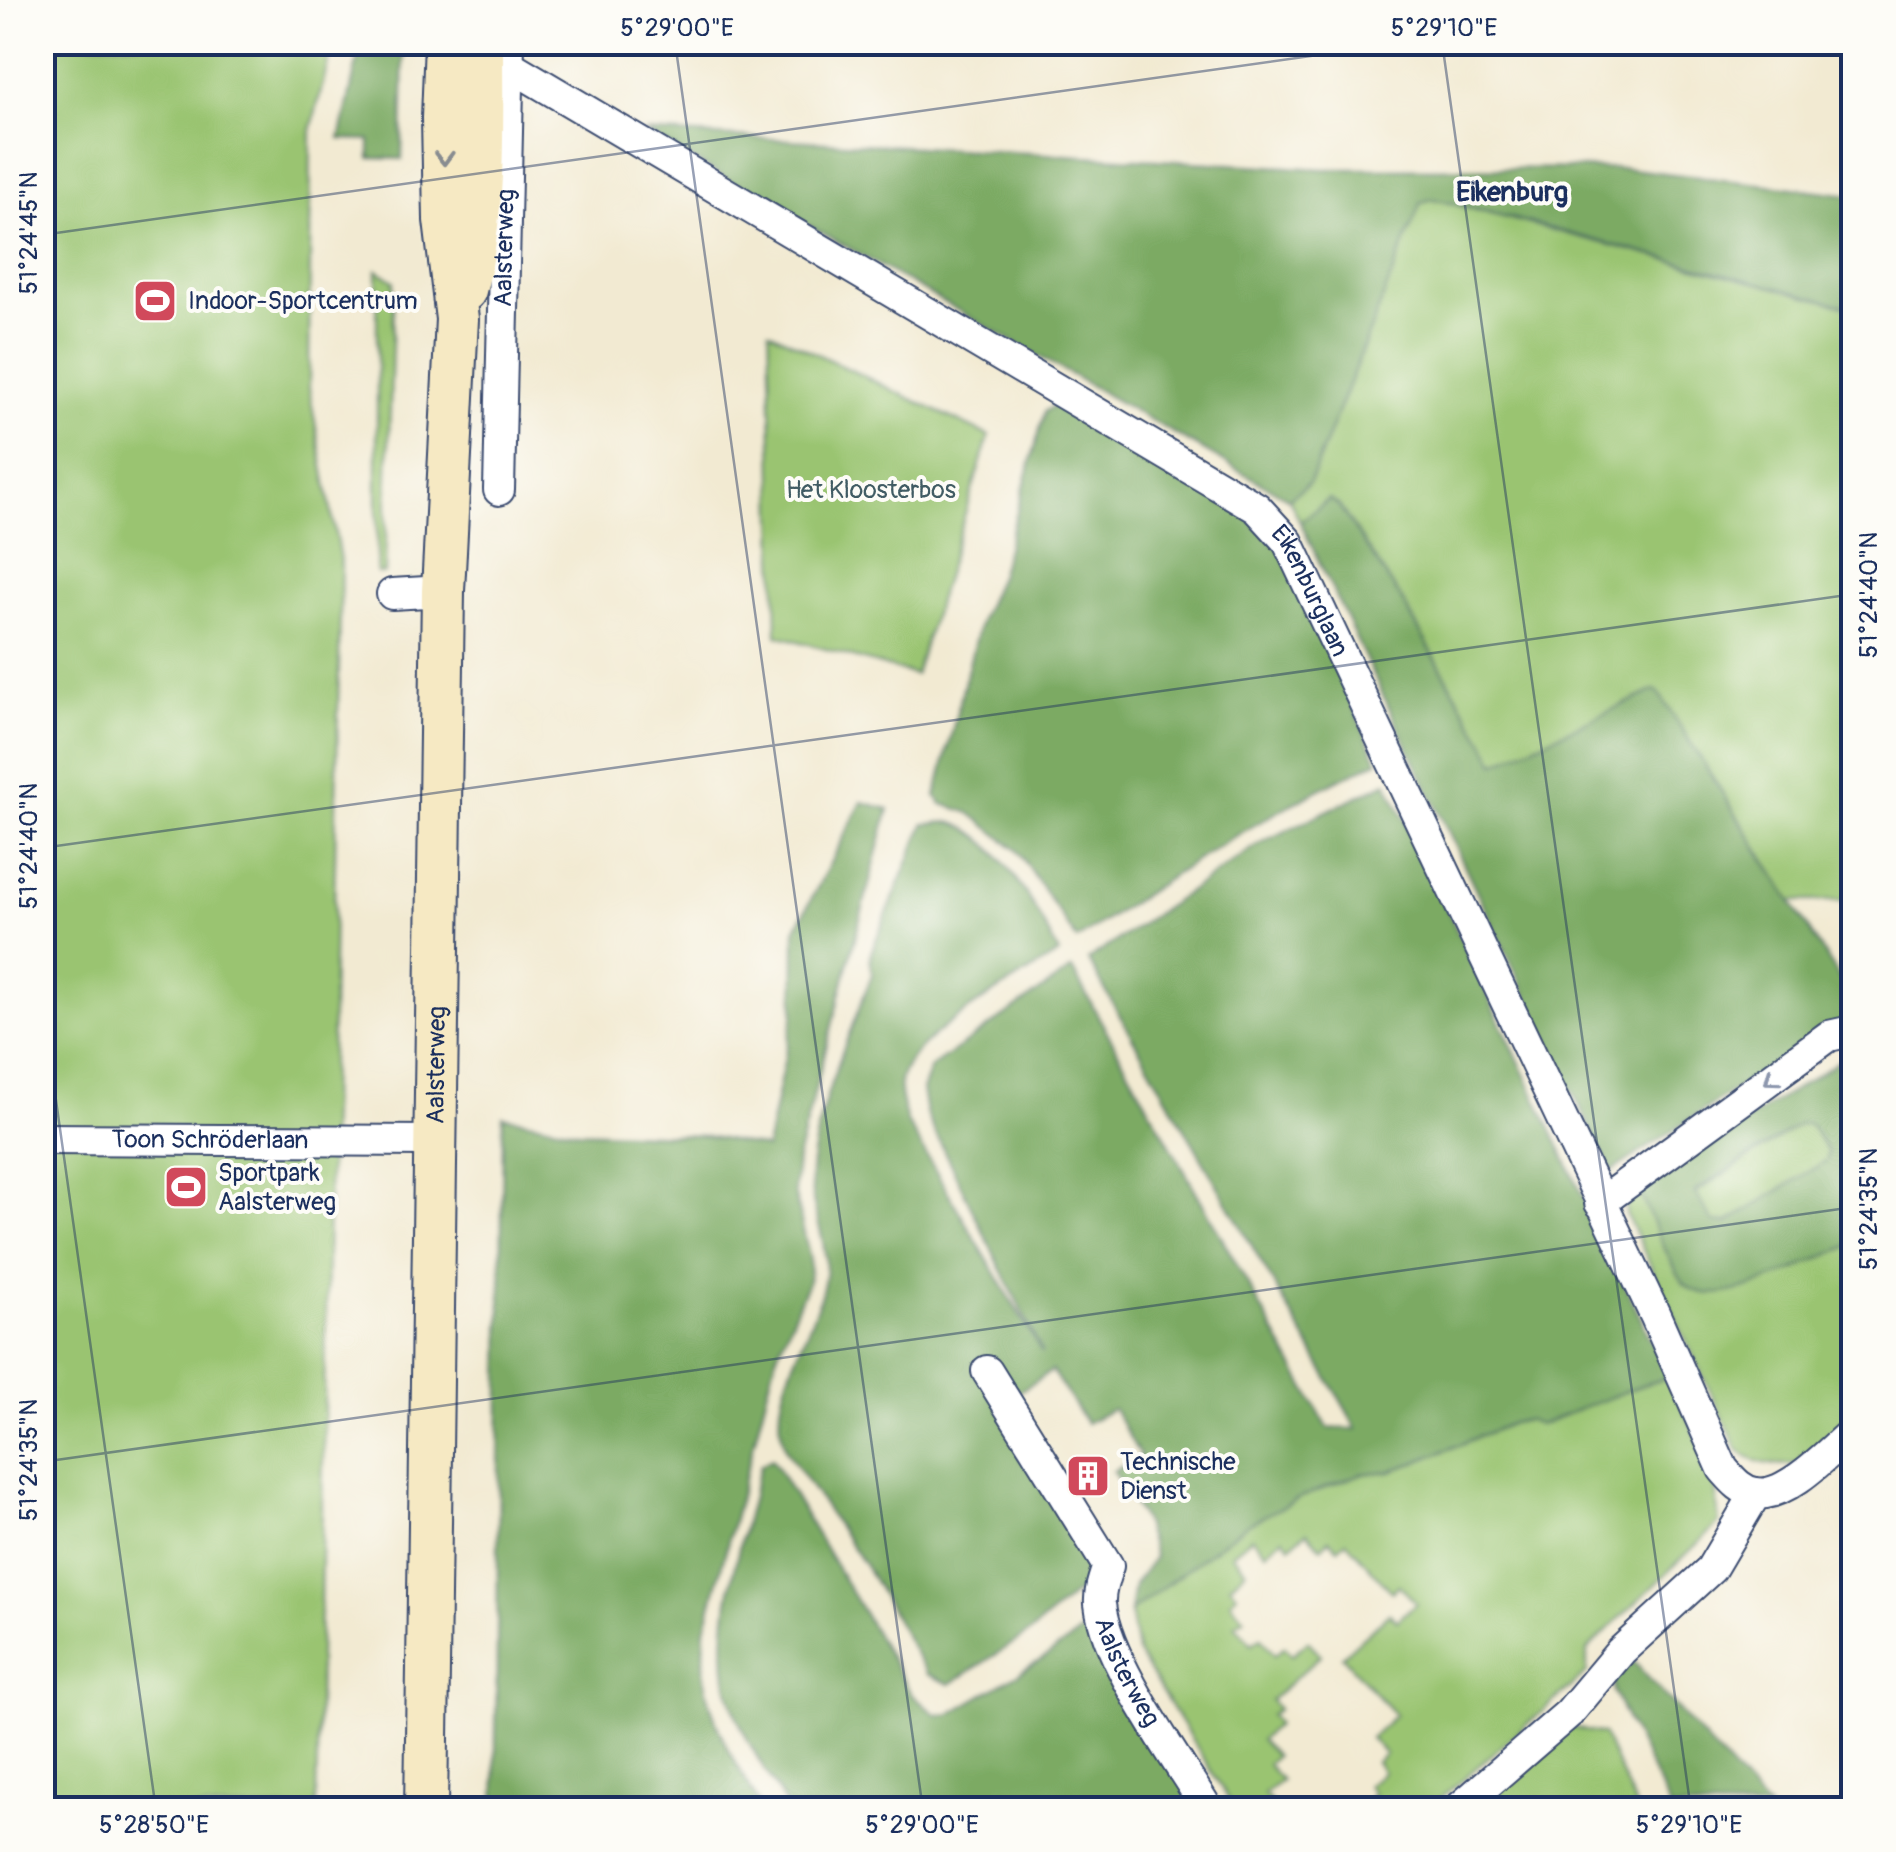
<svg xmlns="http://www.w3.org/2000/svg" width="1896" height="1852" font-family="Pangolin,sans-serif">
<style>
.green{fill:#9ac471;stroke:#5a7a68;stroke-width:2.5}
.forest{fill:#7baa63;stroke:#4b6c60;stroke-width:2.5;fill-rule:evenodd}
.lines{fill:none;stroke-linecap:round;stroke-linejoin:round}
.minor-casing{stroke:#3b4b6f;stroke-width:34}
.secondary-casing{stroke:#3b4b6f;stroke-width:46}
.minor{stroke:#fff;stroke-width:30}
.secondary{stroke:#f6e9c3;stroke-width:42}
.oneway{stroke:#888c90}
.oneway2{stroke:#8d97ae}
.ticks{fill:none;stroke:#1b2f5e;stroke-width:2.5;stroke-opacity:0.45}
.labels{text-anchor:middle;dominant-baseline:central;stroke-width:8;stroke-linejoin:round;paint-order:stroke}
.street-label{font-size:25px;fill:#1b2f5e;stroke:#fdfcf7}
.poi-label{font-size:25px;fill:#1b2f5e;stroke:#fdfcf7;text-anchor:start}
.park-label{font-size:25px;fill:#415c64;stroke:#fdfcf7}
.neighbourhood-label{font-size:28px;font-weight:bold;fill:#1b2f5e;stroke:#fdfcf7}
.neatline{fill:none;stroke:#1b2f5e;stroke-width:4}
.ticks-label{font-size:25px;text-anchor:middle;fill:#1b2f5e}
</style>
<rect width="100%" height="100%" fill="#fdfcf7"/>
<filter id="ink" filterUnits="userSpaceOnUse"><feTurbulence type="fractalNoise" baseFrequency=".01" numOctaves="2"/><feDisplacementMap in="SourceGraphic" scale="20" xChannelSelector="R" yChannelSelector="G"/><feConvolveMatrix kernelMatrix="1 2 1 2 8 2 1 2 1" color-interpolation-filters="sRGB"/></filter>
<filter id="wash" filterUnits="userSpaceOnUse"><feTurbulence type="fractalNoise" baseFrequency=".0048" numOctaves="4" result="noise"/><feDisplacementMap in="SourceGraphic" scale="40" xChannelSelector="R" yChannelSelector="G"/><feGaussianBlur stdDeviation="2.25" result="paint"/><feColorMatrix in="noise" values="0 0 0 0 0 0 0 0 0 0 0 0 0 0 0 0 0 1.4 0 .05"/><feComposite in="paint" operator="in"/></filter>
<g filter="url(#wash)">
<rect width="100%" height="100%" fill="#f2ead2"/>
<!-- green -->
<g class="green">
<path d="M42,43H333L311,131L309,388L341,565L316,1809H43Z"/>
<path d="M1433,199L1853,308V901H1791L1659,693L1496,763L1400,597L1339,506L1329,499L1300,522L1289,499L1310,482L1420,202Z"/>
<path d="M377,270L394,281L385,573H377Z"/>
<path d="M769,331L989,436L915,675L777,635Z"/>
<path d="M1800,1124H1809L1828,1152L1827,1160L1727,1223L1713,1222L1695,1193Z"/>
<path d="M1638,1190L1684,1284L1800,1265L1853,1245V1421C1822,1448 1809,1472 1764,1463C1751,1460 1746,1458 1737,1448L1626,1214L1625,1200Z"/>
<path d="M1669,1378L1714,1473L1719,1523L1597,1640L1587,1651V1673L1428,1809H1357L1373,1794L1367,1785L1383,1772L1376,1762L1385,1754L1370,1738L1395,1715L1342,1656L1389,1613L1397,1621L1416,1603L1399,1585L1392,1592L1346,1541L1338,1548L1329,1540L1321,1548L1307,1532L1290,1546L1283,1538L1266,1552L1252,1537L1232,1554L1246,1570L1230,1585L1237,1594L1230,1601L1244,1618L1235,1625L1252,1644L1261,1638L1275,1655L1284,1647L1292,1655L1308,1641L1321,1655L1271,1700L1278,1709L1270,1715L1277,1724L1260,1740L1275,1756L1267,1764L1281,1780L1264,1794L1277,1809H1235L1137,1652L1130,1612L1246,1525L1304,1496L1360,1474L1390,1471L1417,1462L1512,1423L1527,1420L1539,1425L1642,1385Z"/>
<path d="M1569,1727L1603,1734L1637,1809L1475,1810Z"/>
</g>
<!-- forest -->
<g class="forest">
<path d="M361,43H404L402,159L370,158V140L340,139Z"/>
<path d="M645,132L1324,169L1623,168L1853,195V308L1481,210L1433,199L1421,202L1310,482L1289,499Z"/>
<path d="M1057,405L1246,514L1283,551L1378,761C1271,809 1174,873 1077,940L1017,850L970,813L942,804L936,796L980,620L999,576L1045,411Z"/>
<path d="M1330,499L1339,506L1400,597L1496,763L1655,690L1659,693L1853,999V1022L1796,1049L1611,1172L1300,522Z"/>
<path d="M1387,782L1669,1378L1642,1385L1539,1425L1526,1420L1512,1423L1417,1462L1390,1471L1360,1474L1304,1496L1246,1525L1130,1612L1134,1585L1154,1557L1143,1520L1113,1472L1140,1456L1113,1409L1086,1423L1052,1371L999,1404L1095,1568L1091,1586L1073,1595L1032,1631L950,1684L927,1674L867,1569L787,1452C761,1394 816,1334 825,1277C830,1242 808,1207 811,1171C816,1107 850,1035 872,974L870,955L876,940L924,824C932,824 941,822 948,822C994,827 1041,917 1059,954C1021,978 911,1036 901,1078C897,1093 904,1110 908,1124L1042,1353L926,1114L922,1090L931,1067L1072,969L1328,1428L1357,1429L1088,960L1262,842Z"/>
<path d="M862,802L889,809L797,1159L794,1191L810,1259L809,1280L777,1354L705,1630C705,1646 703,1663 705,1678C711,1726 739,1768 762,1809H495L503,1116L579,1131L707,1136L766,1148L794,1013L795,930Z"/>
<path d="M1853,1052V1245C1817,1255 1710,1322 1682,1280C1664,1253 1652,1219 1638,1190ZM1800,1124H1809L1828,1152L1827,1160L1727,1223L1713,1222L1695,1192Z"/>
<path d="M772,1459L912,1695L937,1715L950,1714L1046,1657L1080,1633L1096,1638L1200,1809H788C768,1774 743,1739 731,1700C709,1632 744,1532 760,1465Z"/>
<path d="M1633,1661L1768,1809H1671L1613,1692L1614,1680Z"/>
</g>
</g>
<g filter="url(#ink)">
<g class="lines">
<defs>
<g id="minor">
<path id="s1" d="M463,61L509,65L1257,508L1288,542L1655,1315L1723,1469C1732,1479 1740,1490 1755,1493C1786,1499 1831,1450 1854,1430"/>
<path id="s2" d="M499,490L509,42"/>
<path d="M392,594L443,591"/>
<path id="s3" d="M42,1139L436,1141"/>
<path d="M1600,1203L1829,1036L1847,1032L1854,1034"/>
<path id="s4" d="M987,1371L1108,1566C1104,1578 1099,1591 1100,1604C1106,1661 1177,1759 1208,1810"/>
<path d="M1457,1810L1569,1713L1621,1651L1711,1569L1756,1493"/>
</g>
<g id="secondary">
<path d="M465,290C486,210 482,125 482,42"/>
<path id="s5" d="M426,1810L443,591L457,319L445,220L443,118L446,42"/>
</g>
</defs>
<!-- minor casing -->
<use href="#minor" class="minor-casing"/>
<!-- secondary casing -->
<use href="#secondary" class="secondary-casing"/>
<!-- minor -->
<use href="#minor" class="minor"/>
<!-- secondary -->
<use href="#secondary" class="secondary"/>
</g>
<!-- one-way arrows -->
<defs><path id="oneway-chevron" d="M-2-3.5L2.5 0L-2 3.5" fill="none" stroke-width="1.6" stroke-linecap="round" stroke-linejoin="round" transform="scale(2.5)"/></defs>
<use class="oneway" href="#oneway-chevron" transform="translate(444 158) rotate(89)"/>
<use class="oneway2" href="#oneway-chevron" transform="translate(1771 1079) rotate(144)"/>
</g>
<!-- ticks -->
<path class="ticks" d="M675,42L923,1810M1442,42L1691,1810M42,235L1410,42M42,848L1854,594M42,1001L156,1810M42,1462L1854,1207"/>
<!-- icons -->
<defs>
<symbol id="stadium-square" viewBox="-11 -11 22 22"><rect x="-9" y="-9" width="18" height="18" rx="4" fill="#d1495b" stroke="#fdfcf7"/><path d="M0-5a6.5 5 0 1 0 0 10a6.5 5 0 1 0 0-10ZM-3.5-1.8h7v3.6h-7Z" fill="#fff"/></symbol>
<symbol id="building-square" viewBox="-11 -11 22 22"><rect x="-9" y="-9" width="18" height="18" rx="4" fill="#d1495b" stroke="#fdfcf7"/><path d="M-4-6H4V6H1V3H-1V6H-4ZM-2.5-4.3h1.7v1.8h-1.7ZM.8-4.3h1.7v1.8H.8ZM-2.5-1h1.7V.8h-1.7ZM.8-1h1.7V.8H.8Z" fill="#fff"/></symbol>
</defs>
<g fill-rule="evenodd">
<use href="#stadium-square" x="130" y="276" width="50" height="50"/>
<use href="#stadium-square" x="161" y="1162" width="50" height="50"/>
<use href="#building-square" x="1063" y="1451" width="50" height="50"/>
</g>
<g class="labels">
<!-- street labels -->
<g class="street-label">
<text stroke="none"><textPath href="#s2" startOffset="242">Aalsterweg</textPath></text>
<text stroke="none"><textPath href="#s1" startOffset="1015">Eikenburglaan</textPath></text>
<text stroke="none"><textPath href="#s5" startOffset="745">Aalsterweg</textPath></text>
<text stroke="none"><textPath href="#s3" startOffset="168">Toon Schröderlaan</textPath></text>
<text stroke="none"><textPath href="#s4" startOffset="342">Aalsterweg</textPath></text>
</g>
<!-- poi labels -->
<g class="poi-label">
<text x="188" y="301">Indoor-Sportcentrum</text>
<text x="218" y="1173">Sportpark<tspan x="218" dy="29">Aalsterweg</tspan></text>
<text x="1120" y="1462">Technische<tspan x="1120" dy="29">Dienst</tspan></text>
</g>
<!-- park labels -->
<g class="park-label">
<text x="871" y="490">Het Kloosterbos</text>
</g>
<!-- neighbourhood labels -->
<g class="neighbourhood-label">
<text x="1512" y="192">Eikenburg</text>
</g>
</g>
<!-- margin -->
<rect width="1896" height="1852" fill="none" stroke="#fdfcf7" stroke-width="110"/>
<rect x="55" y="55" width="1786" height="1742" class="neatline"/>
<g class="ticks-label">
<text x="677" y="36">5°29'00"E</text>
<text x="1444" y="36">5°29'10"E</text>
<text transform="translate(28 233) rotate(-90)" y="9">51°24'45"N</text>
<text transform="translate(1868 595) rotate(-90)" y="9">51°24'40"N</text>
<text transform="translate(28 846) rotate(-90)" y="9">51°24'40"N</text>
<text transform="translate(1868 1209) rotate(-90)" y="9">51°24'35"N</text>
<text transform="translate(28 1460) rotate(-90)" y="9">51°24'35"N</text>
<text x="154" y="1833">5°28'50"E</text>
<text x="922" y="1833">5°29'00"E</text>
<text x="1689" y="1833">5°29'10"E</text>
</g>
</svg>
